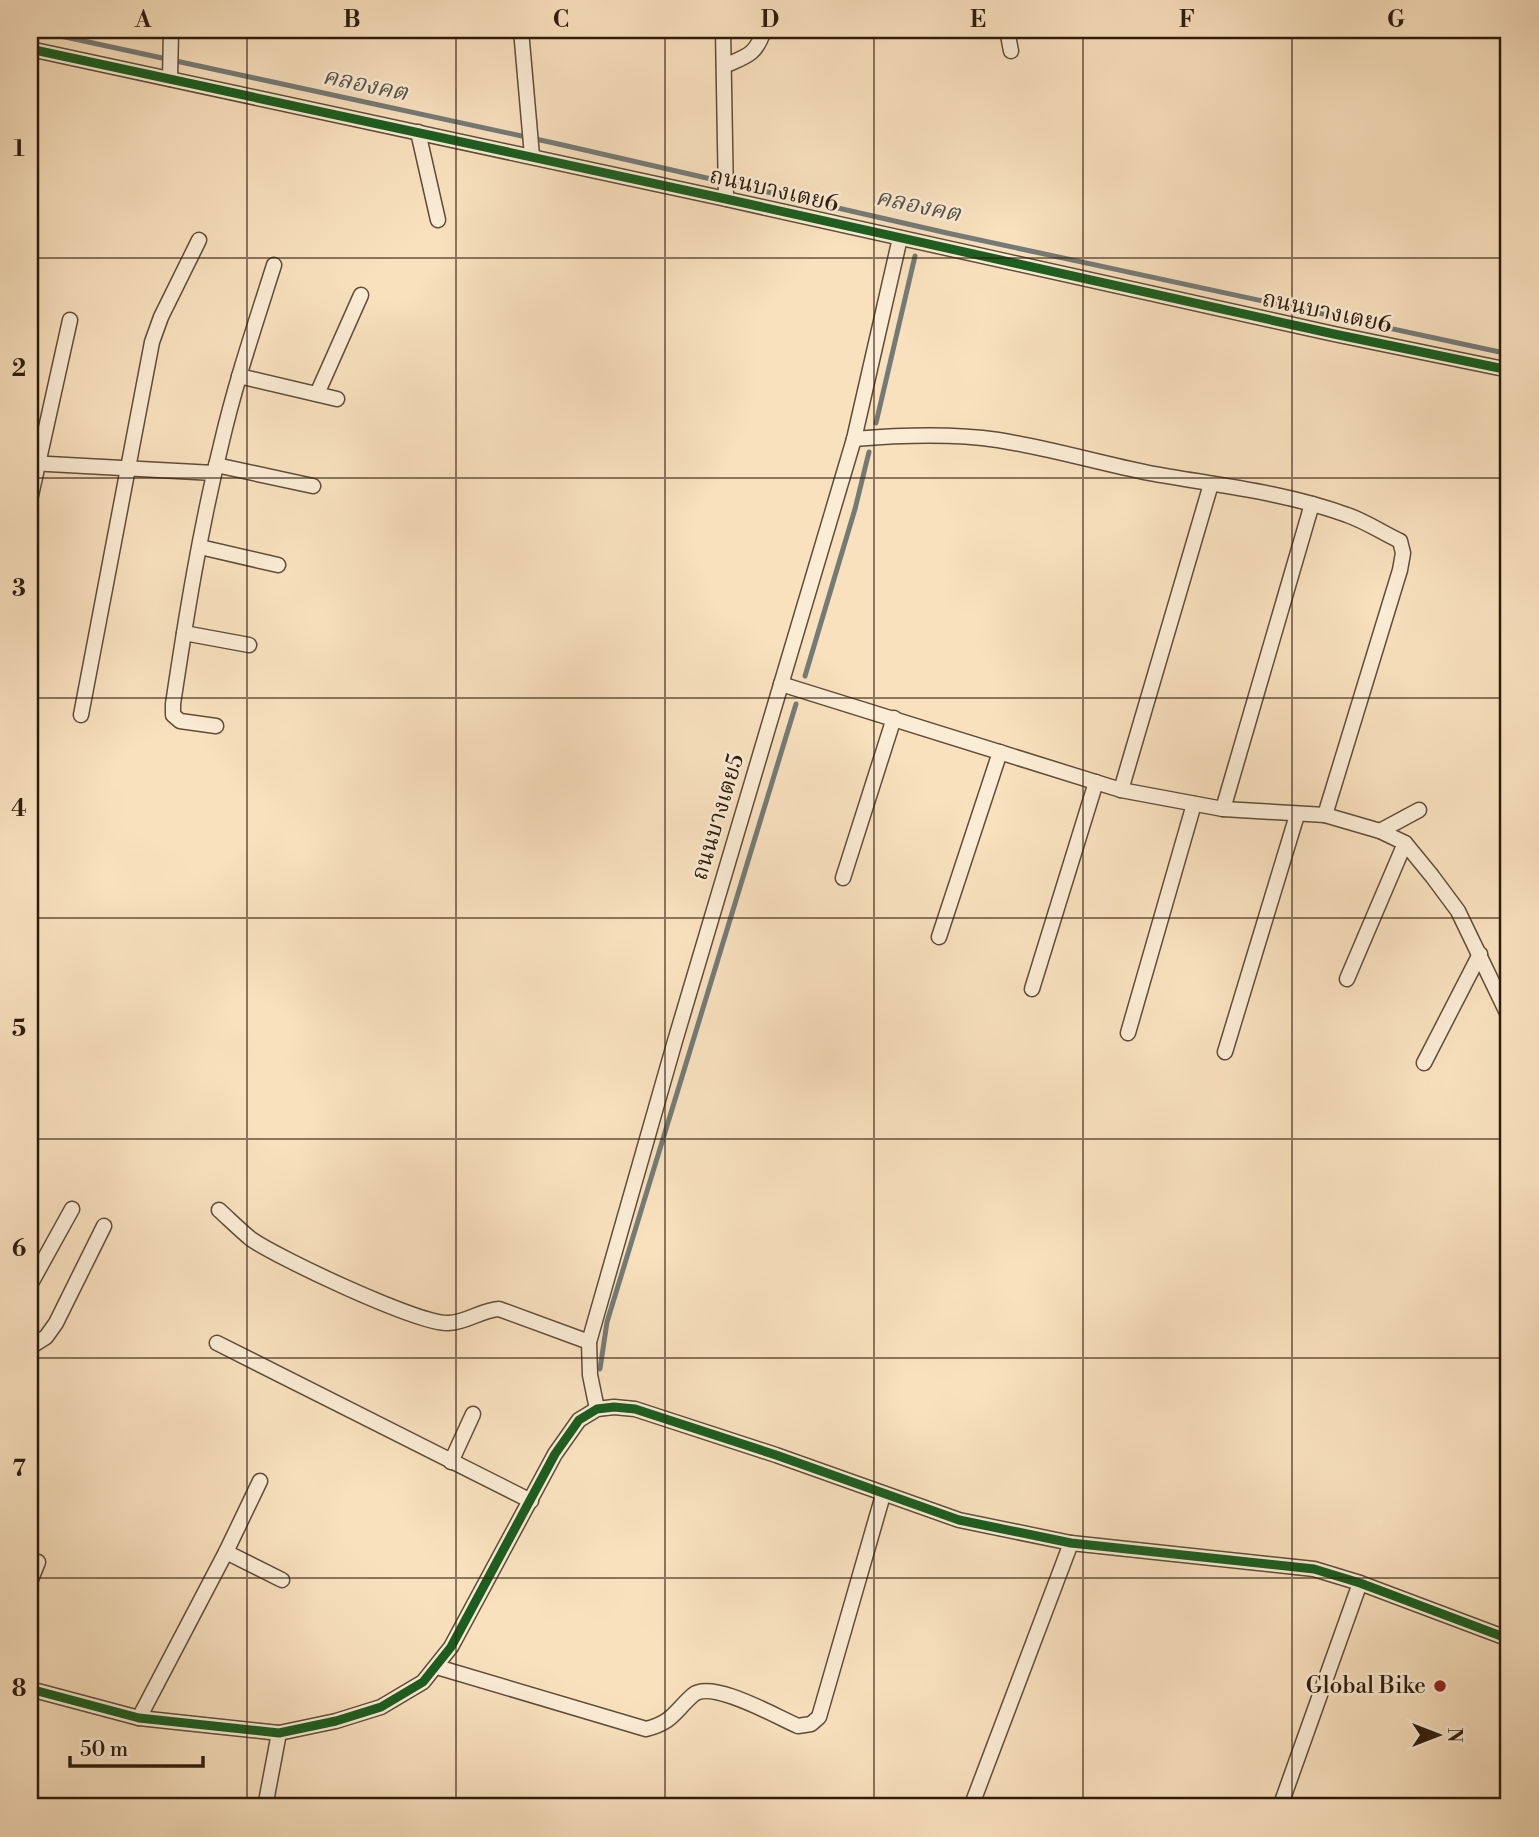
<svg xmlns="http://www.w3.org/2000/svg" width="1539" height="1837" font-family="'Libre Bodoni','Noto Serif Thai',serif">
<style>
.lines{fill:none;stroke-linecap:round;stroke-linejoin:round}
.stream{stroke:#747b77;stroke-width:5}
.street-casing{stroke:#604d39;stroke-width:17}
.street{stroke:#fbecd5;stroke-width:14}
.cycleway-casing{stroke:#fbecd5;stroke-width:13}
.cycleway{stroke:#1b5e20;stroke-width:9}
.grid{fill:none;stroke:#2d1c0d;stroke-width:2;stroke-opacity:0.55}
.poi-dot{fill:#8f2418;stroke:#fbecd5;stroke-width:2.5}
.labels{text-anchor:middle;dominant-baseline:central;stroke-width:5;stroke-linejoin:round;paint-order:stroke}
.street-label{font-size:23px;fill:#2d1c0d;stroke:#fbecd5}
.poi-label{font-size:23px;fill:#2d1c0d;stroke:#fbecd5;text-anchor:end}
.water-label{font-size:24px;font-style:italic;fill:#57534b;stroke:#fbecd5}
.neatline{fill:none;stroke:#2d1c0d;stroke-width:2.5}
.grid-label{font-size:23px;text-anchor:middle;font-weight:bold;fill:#2d1c0d}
</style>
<rect width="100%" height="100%" fill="#f9e1be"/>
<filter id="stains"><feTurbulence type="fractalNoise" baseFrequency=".00286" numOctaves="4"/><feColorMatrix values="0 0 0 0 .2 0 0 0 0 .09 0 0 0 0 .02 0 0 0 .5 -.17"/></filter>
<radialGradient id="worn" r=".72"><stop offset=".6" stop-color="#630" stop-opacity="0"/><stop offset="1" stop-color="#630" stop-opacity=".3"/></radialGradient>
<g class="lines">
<!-- stream -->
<g class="stream">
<path d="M33,30L554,143L947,233L1509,354"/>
<path d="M876,423L915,256"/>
<path d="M805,676L855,509L869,452"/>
<path d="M600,1369L607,1322L796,704"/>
</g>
<defs>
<g id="street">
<path d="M521,30L532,156"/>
<path d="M723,30L726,199"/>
<path d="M1007,30L1011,51"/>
<path d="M30,49L726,199L1334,334L1509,370"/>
<path d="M724,66C747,56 756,55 764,30"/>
<path d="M170,79L171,30"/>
<path d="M418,132L438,220"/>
<path d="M239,376L337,399"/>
<path d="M317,394L361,295"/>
<path d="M854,439C902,435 951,433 998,440C1049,448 1099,463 1149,473C1215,485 1284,492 1347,515C1365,521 1383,533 1400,541L1403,553L1400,570L1325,815"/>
<path d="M30,463L214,473"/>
<path d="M216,465L313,486"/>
<path d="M30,500L70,320"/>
<path d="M200,547L278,565"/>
<path d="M184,633L249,645"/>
<path d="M781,684L1121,790L1223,809L1325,815L1380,831L1405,843L1432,876L1458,911L1509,1017"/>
<path d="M81,715L152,342L161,317L199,240"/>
<path d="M216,726L180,721L173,715V704C186,617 200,530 221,445C235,384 255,325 274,265"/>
<path d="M1121,790L1211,484"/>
<path d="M1223,809L1312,504"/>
<path d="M1380,831L1419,810"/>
<path d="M843,878L894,718"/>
<path d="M939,937L1000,752"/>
<path d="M1347,979L1405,843"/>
<path d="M1032,989L1096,782"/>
<path d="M1128,1033L1194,804"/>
<path d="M1225,1052L1297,815"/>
<path d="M1424,1063L1480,954"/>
<path d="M219,1210C230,1220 240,1230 251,1239C278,1258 418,1324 448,1323C466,1323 481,1310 499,1309L589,1342"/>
<path d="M30,1285L72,1209"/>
<path d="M217,1343L531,1501"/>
<path d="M30,1347L46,1337L56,1323L104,1226"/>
<path d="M597,1409L590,1375L589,1342L675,1041L854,439L900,238"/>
<path d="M451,1462L473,1414"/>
<path d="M226,1552L282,1580"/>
<path d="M30,1582L38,1562"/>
<path d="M437,1667L646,1729C673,1722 674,1712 693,1695C711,1679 777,1717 798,1726L811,1724L819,1717L883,1495"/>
<path d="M30,1689L139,1718L279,1733L336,1721L381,1707L423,1682L451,1647L555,1454L579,1420L597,1409L614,1407L635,1409L776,1455L959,1520L1071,1543L1314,1569L1360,1583L1509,1639"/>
<path d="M139,1718L226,1552L260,1481"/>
<path d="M265,1807L279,1733"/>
<path d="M971,1807L1071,1543"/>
<path d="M1280,1807L1360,1583"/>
</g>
</defs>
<!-- street casing -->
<use href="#street" class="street-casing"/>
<!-- street -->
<use href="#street" class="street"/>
<defs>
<g id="cycleway">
<path d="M30,49L726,199L1334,334L1509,370"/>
<path d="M30,1689L139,1718L279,1733L336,1721L381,1707L423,1682L451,1647L555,1454L579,1420L597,1409L614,1407L635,1409L776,1455L959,1520L1071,1543L1314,1569L1360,1583L1509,1639"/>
</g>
</defs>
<!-- cycleway casing -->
<use href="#cycleway" class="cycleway-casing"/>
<!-- cycleway -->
<use href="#cycleway" class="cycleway"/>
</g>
<!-- grid -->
<path class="grid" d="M247,30V1807M456,30V1807M665,30V1807M874,30V1807M1083,30V1807M1292,30V1807M30,258H1509M30,478H1509M30,698H1509M30,918H1509M30,1139H1509M30,1358H1509M30,1578H1509"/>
<!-- markers -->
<circle class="poi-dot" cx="1440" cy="1686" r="7"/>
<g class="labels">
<!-- street labels -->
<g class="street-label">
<text transform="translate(774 190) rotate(13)">ถนนบางเตย6</text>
<text transform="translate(1327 312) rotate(12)">ถนนบางเตย6</text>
<text transform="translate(718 817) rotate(-73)">ถนนบางเตย5</text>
</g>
<!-- poi labels -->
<g class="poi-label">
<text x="1426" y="1686">Global Bike</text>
</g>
<!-- water labels -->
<g class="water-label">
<text transform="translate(365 85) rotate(12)">คลองคต</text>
<text transform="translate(918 206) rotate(12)">คลองคต</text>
</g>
</g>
<!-- margin -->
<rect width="1539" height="1837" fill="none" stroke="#f9e1be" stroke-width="77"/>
<!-- north arrow -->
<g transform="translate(1438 1735) rotate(90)" stroke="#fbecd5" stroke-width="5" paint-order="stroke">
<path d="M0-5L12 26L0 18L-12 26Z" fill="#2d1c0d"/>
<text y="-10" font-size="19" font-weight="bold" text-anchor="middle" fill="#2d1c0d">N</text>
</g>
<!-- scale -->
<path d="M70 1756v10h133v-10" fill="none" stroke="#2d1c0d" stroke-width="3.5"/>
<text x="80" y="1756" font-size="21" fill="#2d1c0d" stroke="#fbecd5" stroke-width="5" paint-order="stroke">50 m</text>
<rect x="38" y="38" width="1462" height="1760" class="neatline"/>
<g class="grid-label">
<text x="143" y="27">A</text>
<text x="352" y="27">B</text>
<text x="561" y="27">C</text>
<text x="770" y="27">D</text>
<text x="978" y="27">E</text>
<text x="1187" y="27">F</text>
<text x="1396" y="27">G</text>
<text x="19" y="156">1</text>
<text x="19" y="376">2</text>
<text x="19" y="596">3</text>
<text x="19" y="816">4</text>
<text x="19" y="1036">5</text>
<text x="19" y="1256">6</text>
<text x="19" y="1476">7</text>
<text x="19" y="1696">8</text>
</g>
<rect width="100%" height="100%" filter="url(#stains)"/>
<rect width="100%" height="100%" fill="url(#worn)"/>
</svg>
